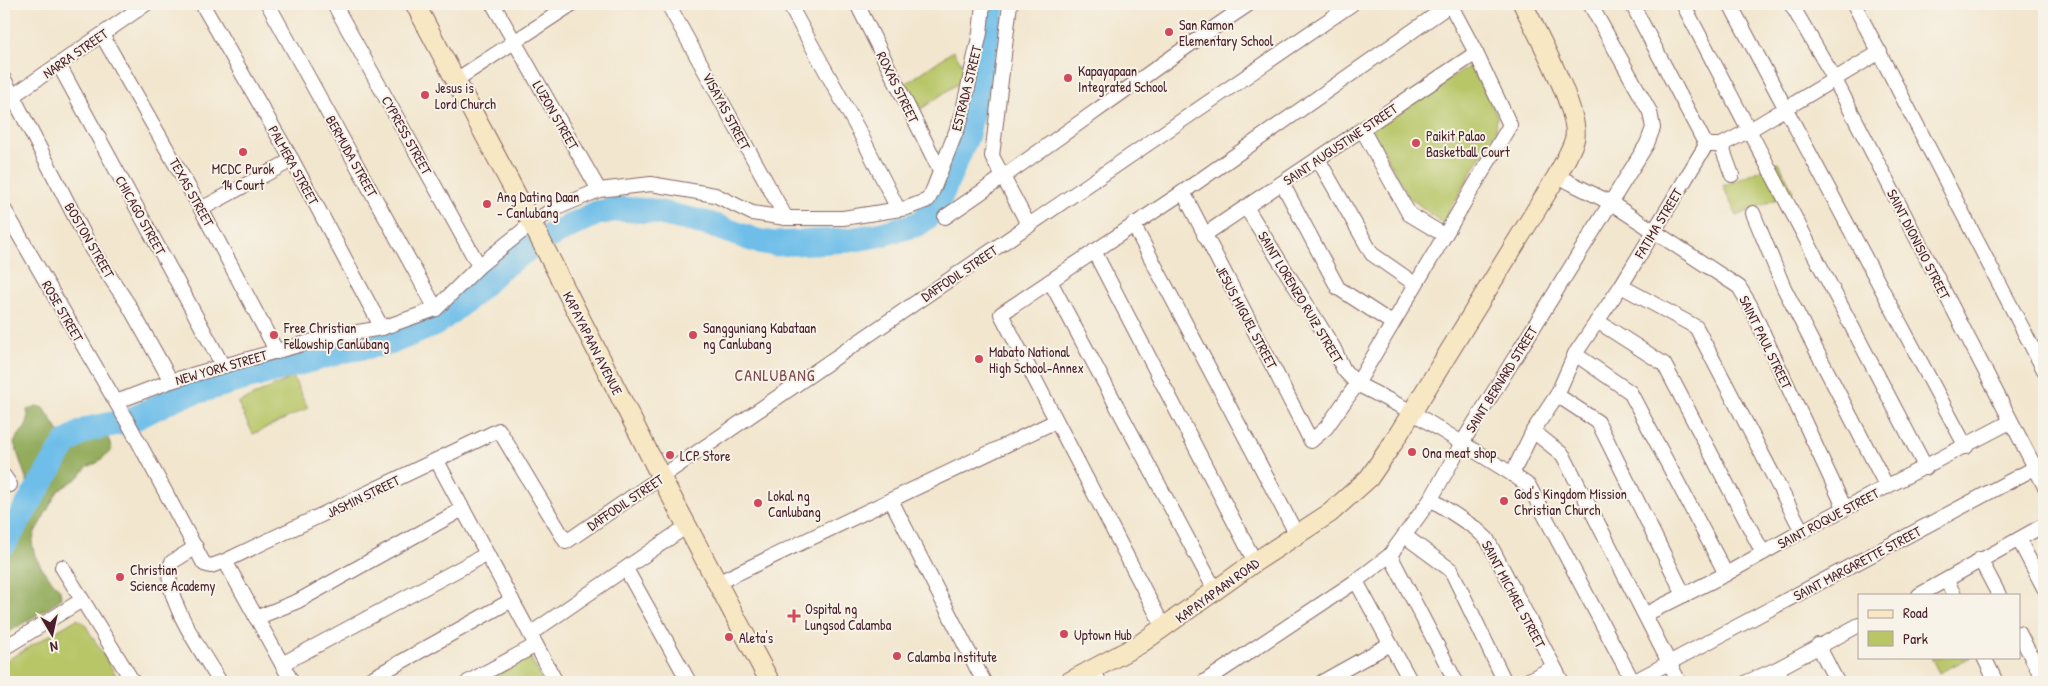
<svg xmlns="http://www.w3.org/2000/svg" width="2048" height="686" font-family="'Patrick Hand',sans-serif">
<style>
.green{fill:#b8c668;stroke:#81724a}
.forest{fill:#92ab5c;stroke:#6e6544}
.lines{fill:none;stroke-linecap:round;stroke-linejoin:round}
.river{stroke:#6ebee9;stroke-width:25}
.street-casing{stroke:#856564;stroke-width:16}
.secondary-casing{stroke:#856564;stroke-width:21}
.street{stroke:#fff;stroke-width:14}
.secondary{stroke:#f8e7c3;stroke-width:19}
.poi-dot{fill:#d1495b;stroke:#f7f3e8;stroke-width:2}
.labels{text-anchor:middle;dominant-baseline:central;stroke-width:4;stroke-linejoin:round;paint-order:stroke}
.poi-label{font-size:14px;fill:#4a1f2b;stroke:#f7f3e8;text-anchor:start}
.street-label{font-size:14px;fill:#4a1f2b;stroke:#f7f3e8}
.quarter-label{font-size:16px;letter-spacing:1px;fill:#7d474d;stroke:#f7f3e8}
</style>
<rect width="100%" height="100%" fill="#f7f3e8"/>
<filter id="ink" filterUnits="userSpaceOnUse"><feTurbulence type="fractalNoise" baseFrequency=".02" numOctaves="2"/><feDisplacementMap in="SourceGraphic" scale="10" xChannelSelector="R" yChannelSelector="G"/><feConvolveMatrix kernelMatrix="1 2 1 2 8 2 1 2 1" color-interpolation-filters="sRGB"/></filter>
<filter id="wash" filterUnits="userSpaceOnUse"><feTurbulence type="fractalNoise" baseFrequency=".0096" numOctaves="4" result="noise"/><feDisplacementMap in="SourceGraphic" scale="20" xChannelSelector="R" yChannelSelector="G"/><feGaussianBlur stdDeviation="1.12" result="paint"/><feColorMatrix in="noise" values="0 0 0 0 0 0 0 0 0 0 0 0 0 0 0 0 0 1.4 0 .05"/><feComposite in="paint" operator="in"/></filter>
<g filter="url(#wash)">
<rect width="100%" height="100%" fill="#f2e6ce"/>
<!-- green -->
<g class="green">
<path d="M953,51L970,75L921,109L904,85Z"/>
<path d="M1470,66L1497,115L1496,130L1442,223L1408,196L1371,128Z"/>
<path d="M1779,162L1793,192L1737,216L1723,186Z"/>
<path d="M293,377L308,408L253,434L238,403Z"/>
<path d="M77,619L84,623L120,682H4V662Z"/>
<path d="M530,657L543,682H484Z"/>
<path d="M1931,657H1971L1939,673Z"/>
</g>
<!-- forest -->
<g class="forest">
<path d="M639,202C658,205 697,210 714,217C727,223 739,231 753,234C801,243 865,233 913,220L916,229L879,240L846,246L768,250L757,248L709,228L651,216L613,214L592,218L550,241L545,233L601,206Z"/>
<path d="M36,406L44,408L61,435L79,431L94,425L107,435L112,450L97,463L87,467L79,477L58,491L35,532L32,543L35,556L43,570L60,590L61,598L53,605L4,635V526L30,490L14,443C21,428 31,429 27,410Z"/>
</g>
<g class="lines">
<!-- river -->
<path class="river" d="M4,544L65,444L79,434L89,429L131,420L177,397L347,350L389,343L435,324L471,296L500,268L515,258L539,241L597,213L618,209L652,211L709,224L757,241L775,244L850,240L878,235L918,224L926,218L939,200L967,135L982,66L993,4"/>
</g>
</g>
<g filter="url(#ink)">
<g class="lines">
<defs>
<g id="street">
<path d="M202,4L292,160L382,328"/>
<path d="M268,4L436,309"/>
<path d="M334,4L479,266"/>
<path d="M493,4L599,190"/>
<path d="M668,4L786,218"/>
<path d="M789,4L860,133L898,209"/>
<path d="M857,4L940,171"/>
<path d="M1010,4L992,156L1029,226"/>
<path d="M1632,4L1706,145"/>
<path d="M1683,4L1926,468"/>
<path d="M1730,4L1966,447"/>
<path d="M1791,4L1834,78L2044,485"/>
<path d="M1854,4L2044,370"/>
<path d="M102,35L201,209L277,352"/>
<path d="M59,65L223,366"/>
<path d="M4,79L92,250L128,304L171,381"/>
<path d="M456,80L572,4"/>
<path d="M4,102L146,4"/>
<path d="M1362,129L1409,214L1444,235"/>
<path d="M1706,145H1721L1748,131L1880,52"/>
<path d="M1721,145L1732,175"/>
<path d="M1318,159L1372,254L1415,284"/>
<path d="M1557,176L1611,203L1739,287L1750,305L1845,509"/>
<path d="M1282,183L1338,288L1392,323"/>
<path d="M1183,192L1311,441L1326,428L1357,384L1510,125L1476,53L1450,4"/>
<path d="M1246,207L1333,347L1344,370L1357,384L1412,412L1512,474L1529,486L1633,682"/>
<path d="M4,209L131,428L204,564L211,566L225,561L499,430L566,542L1352,4"/>
<path d="M201,209L292,160"/>
<path d="M1753,213L1784,288L1887,487"/>
<path d="M945,217C1047,148 1146,73 1249,4"/>
<path d="M1133,224L1297,535"/>
<path d="M1204,235L1476,53"/>
<path d="M1094,251L1255,562"/>
<path d="M1050,281L1215,590"/>
<path d="M1621,286L1696,327L1802,531"/>
<path d="M1597,321L1664,364L1763,553"/>
<path d="M1575,354L1630,392L1726,574"/>
<path d="M1557,395L1598,422L1684,595"/>
<path d="M116,402L171,381L223,366L328,337L382,328L436,309L479,266L531,224L552,210L599,190L651,184L715,195L752,213L786,218H843L907,208L928,200L933,190L961,119L980,33L983,4"/>
<path d="M1533,431L1563,455L1679,682"/>
<path d="M437,461L556,682"/>
<path d="M1512,474L1533,431L1557,395L1575,354L1621,286L1706,145"/>
<path d="M4,476L10,485"/>
<path d="M1431,499L1475,528L1487,539L1562,682"/>
<path d="M891,500L984,682"/>
<path d="M1405,536L1451,570L1505,682"/>
<path d="M2019,540L2044,588"/>
<path d="M196,547L172,562C158,592 204,655 220,682"/>
<path d="M1390,555L1456,682"/>
<path d="M1980,559L1999,595"/>
<path d="M225,561L292,682"/>
<path d="M62,567L133,682"/>
<path d="M626,569L689,682"/>
<path d="M1356,581L1411,682"/>
<path d="M1947,581L1954,595"/>
<path d="M717,583L1056,421"/>
<path d="M1919,595L2044,525"/>
<path d="M1646,614L1726,574L1802,531L2010,422"/>
<path d="M256,618L298,601L463,509"/>
<path d="M1164,628L1001,314L1183,192L1451,4"/>
<path d="M2019,633L2044,681"/>
<path d="M530,634L687,526"/>
<path d="M1818,645L1837,682"/>
<path d="M4,648L82,600"/>
<path d="M1984,657L1996,682"/>
<path d="M282,664L487,554"/>
<path d="M1777,669L1784,682"/>
<path d="M1094,670L1099,682"/>
<path d="M365,682L512,600"/>
<path d="M468,682L536,645"/>
<path d="M1204,682L1356,581L1390,555L1431,499L1462,443L1647,144L1653,128L1650,112L1590,4"/>
<path d="M1322,682L1390,644"/>
<path d="M1525,682L1554,667"/>
<path d="M1633,682L2044,463"/>
<path d="M1747,682L1777,669L1859,625"/>
</g>
<g id="secondary">
<path d="M415,4L538,235L661,477L770,682"/>
<path d="M1069,682L1140,644L1255,562L1330,513L1369,478L1393,443L1557,176C1562,166 1573,148 1575,137C1579,109 1536,32 1523,4"/>
</g>
</defs>
<!-- street casing -->
<use href="#street" class="street-casing"/>
<!-- secondary casing -->
<use href="#secondary" class="secondary-casing"/>
<!-- street -->
<use href="#street" class="street"/>
<!-- secondary -->
<use href="#secondary" class="secondary"/>
</g>
</g>
<!-- markers -->
<g class="poi-dot">
<circle cx="1169" cy="32" r="5"/>
<circle cx="1068" cy="78" r="5"/>
<circle cx="425" cy="95" r="5"/>
<circle cx="1416" cy="143" r="5"/>
<circle cx="243" cy="152" r="5"/>
<circle cx="487" cy="204" r="5"/>
<circle cx="274" cy="335" r="5"/>
<circle cx="693" cy="335" r="5"/>
<circle cx="979" cy="359" r="5"/>
<circle cx="1412" cy="452" r="5"/>
<circle cx="670" cy="455" r="5"/>
<circle cx="1504" cy="501" r="5"/>
<circle cx="758" cy="503" r="5"/>
<circle cx="120" cy="577" r="5"/>
<path d="M791.5 608.5h5v5h5v5h-5v5h-5v-5h-5v-5h5z"/>
<circle cx="1064" cy="634" r="5"/>
<circle cx="729" cy="637" r="5"/>
<circle cx="897" cy="656" r="5"/>
</g>
<g class="labels">
<!-- poi labels -->
<g class="poi-label">
<text x="1179" y="24">San Ramon<tspan x="1179" dy="16">Elementary School</tspan></text>
<text x="1078" y="70">Kapayapaan<tspan x="1078" dy="16">Integrated School</tspan></text>
<text x="435" y="87">Jesus is<tspan x="435" dy="16">Lord Church</tspan></text>
<text x="1426" y="135">Paikit Palao<tspan x="1426" dy="16">Basketball Court</tspan></text>
<text x="243" y="168" text-anchor="middle">MCDC Purok<tspan x="243" dy="16">14 Court</tspan></text>
<text x="497" y="196">Ang Dating Daan<tspan x="497" dy="16">- Canlubang</tspan></text>
<text x="284" y="327">Free Christian<tspan x="284" dy="16">Fellowship Canlubang</tspan></text>
<text x="703" y="327">Sangguniang Kabataan<tspan x="703" dy="16">ng Canlubang</tspan></text>
<text x="989" y="351">Mabato National<tspan x="989" dy="16">High School-Annex</tspan></text>
<text x="1422" y="452">Ona meat shop</text>
<text x="680" y="455">LCP Store</text>
<text x="1514" y="493">God's Kingdom Mission<tspan x="1514" dy="16">Christian Church</tspan></text>
<text x="768" y="495">Lokal ng<tspan x="768" dy="16">Canlubang</tspan></text>
<text x="130" y="569">Christian<tspan x="130" dy="16">Science Academy</tspan></text>
<text x="805" y="608">Ospital ng<tspan x="805" dy="16">Lungsod Calamba</tspan></text>
<text x="1074" y="634">Uptown Hub</text>
<text x="739" y="637">Aleta's</text>
<text x="907" y="656">Calamba Institute</text>
</g>
<!-- street labels -->
<g class="street-label">
<text transform="translate(75 53) rotate(-35)">NARRA STREET</text>
<text transform="translate(898 87) rotate(64)">ROXAS STREET</text>
<text transform="translate(966 88) rotate(-76)">ESTRADA STREET</text>
<text transform="translate(727 111) rotate(62)">VISAYAS STREET</text>
<text transform="translate(556 115) rotate(60)">LUZON STREET</text>
<text transform="translate(407 135) rotate(61)">CYPRESS STREET</text>
<text transform="translate(1340 144) rotate(-34)">SAINT AUGUSTINE STREET</text>
<text transform="translate(352 156) rotate(61)">BERMUDA STREET</text>
<text transform="translate(294 165) rotate(61)">PALMERA STREET</text>
<text transform="translate(192 192) rotate(61)">TEXAS STREET</text>
<text transform="translate(141 215) rotate(61)">CHICAGO STREET</text>
<text transform="translate(1658 223) rotate(-59)">FATIMA STREET</text>
<text transform="translate(90 240) rotate(60)">BOSTON STREET</text>
<text transform="translate(1919 244) rotate(63)">SAINT DIONISIO STREET</text>
<text transform="translate(959 273) rotate(-34)">DAFFODIL STREET</text>
<text transform="translate(1301 297) rotate(59)">SAINT LORENZO RUIZ STREET</text>
<text transform="translate(63 311) rotate(60)">ROSE STREET</text>
<text transform="translate(1247 317) rotate(62)">JESUS MIGUEL STREET</text>
<text transform="translate(1766 342) rotate(64)">SAINT PAUL STREET</text>
<text transform="translate(593 343) rotate(63)">KAPAYAPAAN AVENUE</text>
<text transform="translate(221 367) rotate(-16)">NEW YORK STREET</text>
<text transform="translate(1501 379) rotate(-58)">SAINT BERNARD STREET</text>
<text transform="translate(363 496) rotate(-26)">JASMIN STREET</text>
<text transform="translate(625 502) rotate(-34)">DAFFODIL STREET</text>
<text transform="translate(1828 518) rotate(-28)">SAINT ROQUE STREET</text>
<text transform="translate(1857 563) rotate(-28)">SAINT MARGARETTE STREET</text>
<text transform="translate(1217 590) rotate(-36)">KAPAYAPAAN ROAD</text>
<text transform="translate(1514 594) rotate(62)">SAINT MICHAEL STREET</text>
</g>
<!-- quarter labels -->
<g class="quarter-label">
<text x="775" y="375">CANLUBANG</text>
</g>
</g>
<!-- margin -->
<rect width="2048" height="686" fill="none" stroke="#f7f3e8" stroke-width="20"/>
<!-- legend -->
<rect x="1858" y="594" width="162" height="65" fill="#f7f3e8" stroke="#b29e9c"/>
<rect x="1868" y="610" width="25" height="8" fill="#f8e7c3" stroke="#b29e9c"/>
<text x="1903" y="618" font-size="15" fill="#4a1f2b">Road</text>
<rect x="1868" y="631" width="25" height="15" fill="#b8c668" stroke="#b29e9c"/>
<text x="1903" y="644" font-size="15" fill="#4a1f2b">Park</text>
<!-- north arrow -->
<g transform="translate(52 634) rotate(171)" stroke="#f7f3e8" stroke-width="4" paint-order="stroke">
<path d="M0-4L9 19L0 12L-9 19Z" fill="#4a1f2b"/>
<text y="-8" font-size="14" font-weight="bold" text-anchor="middle" fill="#4a1f2b">N</text>
</g>
</svg>
